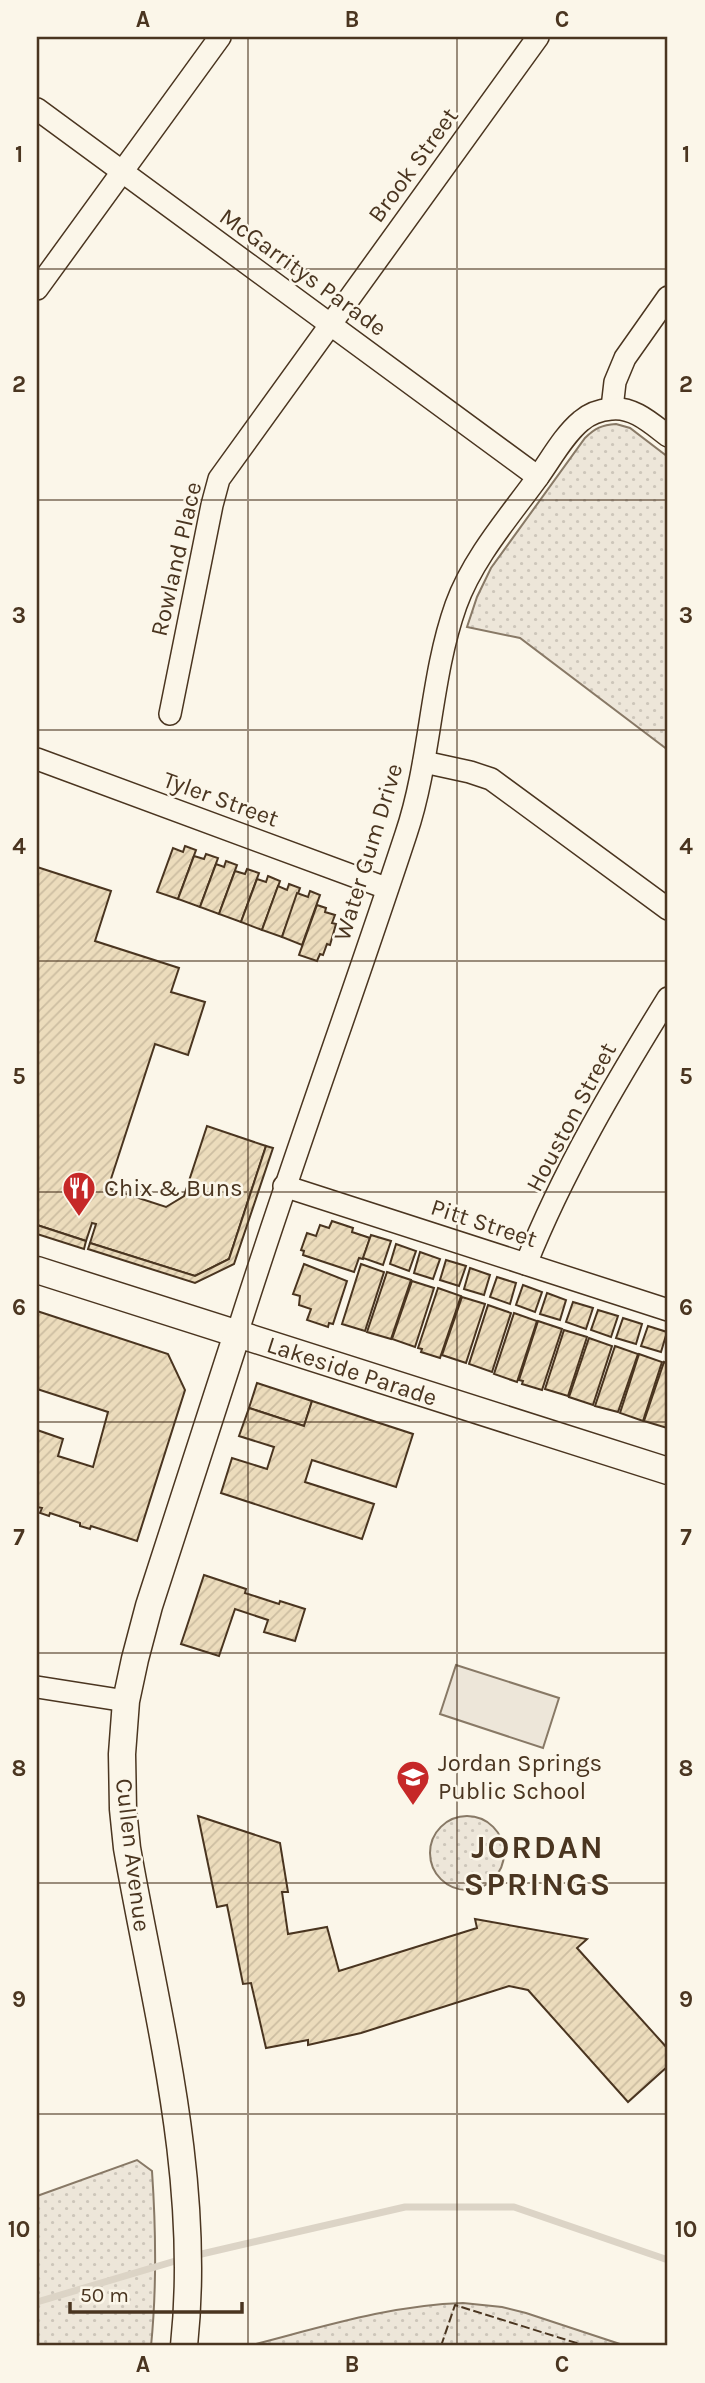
<svg xmlns="http://www.w3.org/2000/svg" width="705" height="2383" font-family="Karla,sans-serif">
<style>
.grass{fill:#ede6d9;stroke:#887966;stroke-width:2}
.park{fill:url(#park-dots);stroke:#887966;stroke-width:2}
.lines{fill:none;stroke-linecap:round;stroke-linejoin:round}
.stream{stroke:#dcd4c6;stroke-width:7}
.building{fill:url(#building-hatch);stroke:#4a3520;stroke-width:2}
.minor-casing{stroke:#4a3520;stroke-width:24}
.tertiary-casing{stroke:#4a3520;stroke-width:29}
.minor{stroke:#fbf6e9;stroke-width:21}
.tertiary{stroke:#fbf6e9;stroke-width:26}
.fence{stroke:#4a3520;stroke-width:2;stroke-dasharray:9 3.5;stroke-linecap:butt}
.grid{fill:none;stroke:#4a3520;stroke-width:2;stroke-opacity:0.55}
.labels{text-anchor:middle;dominant-baseline:central;stroke-width:5;stroke-linejoin:round;paint-order:stroke}
.street-label{font-size:24px;fill:#4a3520;stroke:#fbf6e9}
.poi-label{font-size:24px;fill:#4a3520;stroke:#fbf6e9;text-anchor:start}
.district-label{font-size:32px;font-weight:bold;letter-spacing:2px;fill:#4a3520;stroke:#fbf6e9}
.neatline{fill:none;stroke:#4a3520;stroke-width:2.5}
.grid-label{font-size:23px;text-anchor:middle;font-weight:bold;fill:#4a3520}
</style>
<defs>
<pattern id="park-dots" width="8" height="8" patternUnits="userSpaceOnUse" patternTransform="scale(1.75)"><rect width="8" height="8" fill="#ede6d9"/><path d="M2 2h.1M6 6h.1" fill="none" stroke="#cdc6ba" stroke-width="1.8" stroke-linecap="round"/></pattern>
<pattern id="building-hatch" width="6" height="6" patternUnits="userSpaceOnUse" patternTransform="scale(1.75)"><rect width="6" height="6" fill="#ecdcbc"/><path d="M-1 1l2-2M0 6l6-6M5 7l2-2" fill="none" stroke="#ccbda1"/></pattern>
</defs>
<rect width="100%" height="100%" fill="#fbf6e9"/>
<!-- grass -->
<path class="grass" d="M456,1665L559,1698L543,1748L440,1714Z"/>
<!-- park -->
<g class="park">
<path d="M616,424L630,428L668,457V750L520,638L467,627L477,597L491,568L585,438C595,428 602,425 616,424Z"/>
<circle cx="467" cy="1853" r="37"/>
<path d="M137,2160L152,2171C156,2230 157,2287 151,2346H37V2196Z"/>
<path d="M463,2303L502,2307L526,2313L626,2346H248C319,2328 390,2305 463,2303Z"/>
</g>
<g class="lines">
<!-- stream -->
<g class="stream">
<path d="M193,2256L405,2207H514L668,2260"/>
<path d="M37,2302L182,2259"/>
</g>
</g>
<!-- building -->
<g class="building">
<path d="M185,846L196,850L178,899L157,892L173,848L183,852Z"/>
<path d="M206,854L218,858L200,907L178,899L194,856L204,859Z"/>
<path d="M226,861L237,865L219,914L200,907L216,864L224,867Z"/>
<path d="M37,867L111,891L95,941L179,968L171,992L205,1002L188,1055L155,1044L108,1188L166,1207L184,1196L207,1126L266,1146L229,1259L195,1276L90,1243L96,1224L92,1223L86,1241L37,1225Z"/>
<path d="M247,869L259,873L241,922L219,914L235,871L245,874Z"/>
<path d="M268,876L280,881L262,930L241,922L257,879L266,882Z"/>
<path d="M289,884L300,888L282,937L262,930L278,886L287,890Z"/>
<path d="M310,891L320,895L302,945L282,937L297,893L308,897Z"/>
<path d="M317,905L326,908L325,912L335,915L332,923L336,924L330,945L327,944L323,955L320,954L317,961L299,955Z"/>
<path d="M266,1146L273,1148L234,1264L195,1283L88,1249L90,1243L195,1276L229,1259Z"/>
<path d="M332,1221L353,1228L352,1232L370,1238L363,1259L359,1258L354,1272L303,1255L304,1251L301,1250L307,1233L316,1236L320,1225L329,1228Z"/>
<path d="M37,1225L86,1241L84,1249L37,1234Z"/>
<path d="M371,1235L391,1241L383,1265L363,1258Z"/>
<path d="M396,1244L416,1251L409,1271L390,1264Z"/>
<path d="M420,1252L440,1259L433,1279L414,1273Z"/>
<path d="M446,1260L466,1266L459,1286L440,1280Z"/>
<path d="M304,1264L347,1281L333,1324L329,1323L328,1327L307,1320L311,1309L299,1305L300,1296L293,1294Z"/>
<path d="M361,1264L384,1272L365,1331L342,1324Z"/>
<path d="M470,1268L490,1275L484,1295L464,1289Z"/>
<path d="M387,1272L411,1280L391,1339L367,1332Z"/>
<path d="M497,1277L516,1283L510,1304L490,1297Z"/>
<path d="M412,1281L434,1288L415,1347L392,1339Z"/>
<path d="M523,1285L542,1292L535,1312L516,1305Z"/>
<path d="M438,1288L461,1296L440,1358L421,1352L422,1349L418,1348Z"/>
<path d="M547,1293L566,1300L560,1320L540,1314Z"/>
<path d="M462,1297L485,1304L466,1363L442,1355Z"/>
<path d="M573,1302L593,1308L586,1329L566,1322Z"/>
<path d="M488,1305L511,1313L492,1372L469,1364Z"/>
<path d="M598,1310L618,1316L611,1337L591,1330Z"/>
<path d="M37,1311L168,1354L185,1390L137,1541L91,1526L90,1529L80,1526V1523L50,1513L49,1516L40,1513L42,1508L37,1507V1430L63,1439L58,1456L93,1467L108,1412L37,1389Z"/>
<path d="M514,1313L537,1321L517,1382L494,1374Z"/>
<path d="M623,1318L642,1324L636,1344L616,1338Z"/>
<path d="M538,1321L562,1329L542,1390L522,1384L523,1381L519,1380Z"/>
<path d="M648,1326L667,1332L661,1352L641,1346Z"/>
<path d="M564,1330L587,1337L568,1396L545,1389Z"/>
<path d="M589,1338L612,1346L593,1405L569,1397Z"/>
<path d="M615,1346L638,1354L618,1412L595,1406Z"/>
<path d="M639,1354L662,1362L643,1421L620,1413Z"/>
<path d="M664,1362L668,1364L667,1428L644,1421Z"/>
<path d="M257,1383L312,1401L304,1426L249,1408Z"/>
<path d="M312,1401L413,1434L396,1487L312,1460L305,1482L374,1504L362,1539L221,1493L232,1458L267,1469L274,1447L239,1436L249,1408L304,1426Z"/>
<path d="M204,1575L246,1589L245,1593L279,1604L280,1601L305,1609L295,1641L264,1632L268,1620L235,1609L219,1656L181,1644Z"/>
<path d="M198,1816L280,1843L288,1892H282L288,1934L327,1927L339,1971L477,1928L475,1919L587,1939L577,1948L668,2049V2066L628,2102L528,1990L509,1986L361,2033L308,2045V2040L266,2048L251,1983L243,1984L227,1905L217,1907Z"/>
</g>
<g class="lines">
<defs>
<g id="minor">
<path d="M37,109L538,477"/>
<path d="M37,289L220,37"/>
<path d="M612,408L615,382L625,358L668,297"/>
<path d="M170,714L212,505L219,479L538,37"/>
<path d="M37,759L386,888"/>
<path d="M424,762L470,772L491,779L668,909"/>
<path d="M284,1186L668,1310"/>
<path d="M526,1264C563,1171 616,1082 668,998"/>
<path d="M237,1334C290,1166 351,1001 406,834C431,760 430,678 456,605C473,558 509,517 538,477C551,459 564,435 581,421C589,414 600,410 611,409C633,406 652,424 668,436"/>
<path d="M37,1687L126,1701"/>
</g>
<g id="tertiary">
<path d="M37,1270L668,1471"/>
<path d="M184,2346C202,2177 156,2013 127,1848L123,1809L122,1754L126,1701L135,1659L149,1606L237,1334"/>
</g>
</defs>
<!-- minor casing -->
<use href="#minor" class="minor-casing"/>
<!-- tertiary casing -->
<use href="#tertiary" class="tertiary-casing"/>
<!-- minor -->
<use href="#minor" class="minor"/>
<!-- tertiary -->
<use href="#tertiary" class="tertiary"/>
<!-- fence -->
<path class="fence" d="M441,2346L455,2305L586,2346"/>
</g>
<!-- grid -->
<path class="grid" d="M248,37V2346M457,37V2346M37,269H668M37,500H668M37,730H668M37,961H668M37,1192H668M37,1422H668M37,1653H668M37,1883H668M37,2114H668"/>
<!-- icons -->
<defs>
<symbol id="restaurant-pin" viewBox="-11 -11 22 30"><path d="M0 17L-7.5 6A9.5 9.5 0 1 1 7.5 6Z" fill="#c62828" stroke="#fbf6e9"/><path d="M-5-6h1v4h1v-4h1v4h1v-4h1v5L-1.5 .5V6h-2V.5L-5-1ZM5-6V6H3V1.5H1.5Q1.5-4 5-6Z" fill="#fff"/></symbol>
<symbol id="school-pin" viewBox="-11 -11 22 30"><path d="M0 17L-7.5 6A9.5 9.5 0 1 1 7.5 6Z" fill="#c62828" stroke="#fbf6e9"/><path d="M0-5L7-2L0 1L-7-2ZM-4 1L0 2.5L4 1V4Q0 6-4 4Z" fill="#fff"/></symbol>
</defs>
<g fill-rule="evenodd">
<use href="#restaurant-pin" x="60" y="1169" width="38" height="52"/>
<use href="#school-pin" x="394" y="1758" width="38" height="52"/>
</g>
<g class="labels">
<!-- street labels -->
<g class="street-label">
<text transform="translate(413 165) rotate(-54)">Brook Street</text>
<text transform="translate(303 272) rotate(36)">McGarritys Parade</text>
<text transform="translate(176 559) rotate(-77)">Rowland Place</text>
<text transform="translate(221 799) rotate(20)">Tyler Street</text>
<text transform="translate(368 852) rotate(-73)">Water Gum Drive</text>
<text transform="translate(571 1117) rotate(-62)">Houston Street</text>
<text transform="translate(484 1223) rotate(18)">Pitt Street</text>
<text transform="translate(352 1371) rotate(18)">Lakeside Parade</text>
<text transform="translate(133 1855) rotate(83)">Cullen Avenue</text>
</g>
<!-- poi labels -->
<g class="poi-label">
<text x="104" y="1188">Chix &amp; Buns</text>
<text x="438" y="1763">Jordan Springs<tspan x="438" dy="28">Public School</tspan></text>
</g>
<!-- district labels -->
<g class="district-label">
<text x="538" y="1847">JORDAN<tspan x="538" dy="37">SPRINGS</tspan></text>
</g>
</g>
<!-- border -->
<rect width="705" height="2383" fill="none" stroke="#fbf6e9" stroke-width="77"/>
<!-- scale -->
<path d="M70 2302v10h172v-10" fill="none" stroke="#4a3520" stroke-width="3.5"/>
<text x="80" y="2302" font-size="21" fill="#4a3520" stroke="#fbf6e9" stroke-width="5" paint-order="stroke">50 m</text>
<rect x="38" y="38" width="628" height="2306" class="neatline"/>
<g class="grid-label">
<text x="143" y="27">A</text>
<text x="352" y="27">B</text>
<text x="562" y="27">C</text>
<text x="19" y="162">1</text>
<text x="686" y="162">1</text>
<text x="19" y="392">2</text>
<text x="686" y="392">2</text>
<text x="19" y="623">3</text>
<text x="686" y="623">3</text>
<text x="19" y="854">4</text>
<text x="686" y="854">4</text>
<text x="19" y="1084">5</text>
<text x="686" y="1084">5</text>
<text x="19" y="1315">6</text>
<text x="686" y="1315">6</text>
<text x="19" y="1545">7</text>
<text x="686" y="1545">7</text>
<text x="19" y="1776">8</text>
<text x="686" y="1776">8</text>
<text x="19" y="2007">9</text>
<text x="686" y="2007">9</text>
<text x="19" y="2237">10</text>
<text x="686" y="2237">10</text>
<text x="143" y="2372">A</text>
<text x="352" y="2372">B</text>
<text x="562" y="2372">C</text>
</g>
</svg>
